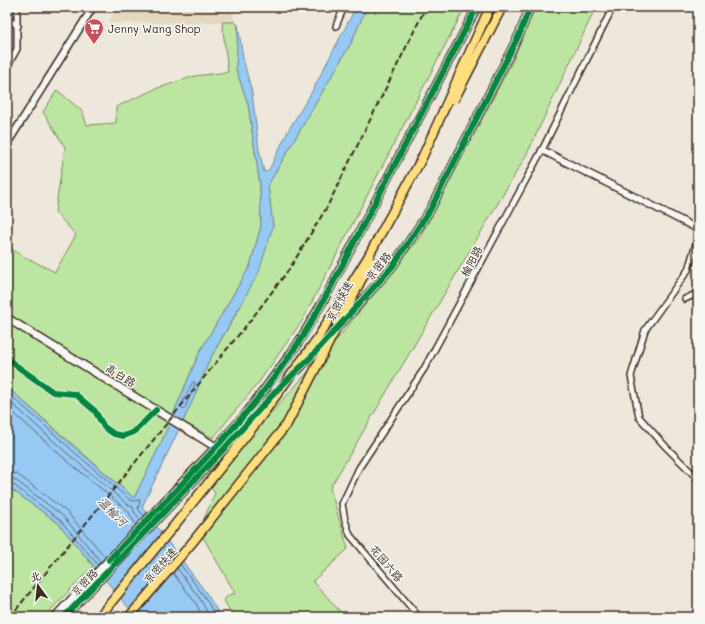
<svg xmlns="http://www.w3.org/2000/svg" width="705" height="624" font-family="Mali,'LXGW WenKai TC',sans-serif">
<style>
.built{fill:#e4d8c1}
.green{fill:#bce5a1;stroke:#7c8860}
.water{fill:#96c9f3;stroke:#72899e}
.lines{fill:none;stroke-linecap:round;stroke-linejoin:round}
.shore{stroke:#5f6a73;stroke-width:1}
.minor-casing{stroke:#3b2a1e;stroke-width:8}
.tertiary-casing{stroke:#3b2a1e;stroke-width:9}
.secondary-casing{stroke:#3b2a1e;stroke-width:10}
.minor{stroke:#f6f6f2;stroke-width:5}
.tertiary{stroke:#f6f6f2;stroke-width:6}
.secondary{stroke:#f6f6f2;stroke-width:7}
.rail{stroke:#3b2a1e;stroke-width:2;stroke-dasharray:6 3;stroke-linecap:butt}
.trunk-bridge-casing{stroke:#3b2a1e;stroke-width:11;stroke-linecap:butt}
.trunk-bridge{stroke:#fedf80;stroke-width:8}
.cycleway-casing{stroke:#f6f6f2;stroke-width:8}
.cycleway{stroke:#00873e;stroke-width:6}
.labels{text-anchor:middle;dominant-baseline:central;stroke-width:3;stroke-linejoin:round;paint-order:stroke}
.poi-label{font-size:11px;fill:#3b2a1e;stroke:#f6f6f2;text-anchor:start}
.street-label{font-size:11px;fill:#3b2a1e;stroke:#f6f6f2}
.water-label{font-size:12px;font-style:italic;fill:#525253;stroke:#f6f6f2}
</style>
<rect width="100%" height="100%" fill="#eee8dc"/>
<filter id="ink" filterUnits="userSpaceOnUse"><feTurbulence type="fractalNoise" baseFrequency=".025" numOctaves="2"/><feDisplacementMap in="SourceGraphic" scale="8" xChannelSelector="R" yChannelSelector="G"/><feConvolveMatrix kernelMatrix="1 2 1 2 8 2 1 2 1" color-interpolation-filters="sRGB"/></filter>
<g filter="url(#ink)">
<!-- built -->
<path class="built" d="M117,7H231L235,22L108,23Z"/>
<!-- green -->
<g class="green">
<path d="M367,7H465L302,321L259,382L213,438L183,422L209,361L243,302L273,226L268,185L351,43Z"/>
<path d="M534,7H596L527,154L330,488L348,549L313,581L345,617H234L224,601L227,596L235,593L199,530L215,493L209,486L259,426L334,343L420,237L513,60Z"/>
<path d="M222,22H235L238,25L236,69L248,104L260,185L261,226L250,266L199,353L162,441L134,498L7,387V246L23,256L55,272L76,235L55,212L65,147L43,112L57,90L82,111L87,125L116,123V107L155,89L195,76L228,72Z"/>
<path d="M7,486L58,523L93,566L44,617H35L31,615L28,617H7Z"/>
</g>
<!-- water -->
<path class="water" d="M356,7H367L351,43L268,185L273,226L259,272L209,361L193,400L142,507L207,594L221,617H136L58,523L7,486V387L74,447L134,498L162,441L199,353L250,266L261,226L260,185L248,104L236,69L238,25L243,58L252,93L259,149L264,172L269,170L289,129L310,95Z"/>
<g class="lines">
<!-- shore -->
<g class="shore">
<path d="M193,382H195V384L185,408L183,409L181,406Z"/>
<path d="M7,392L72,450L130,500L133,501L140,500L138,509L144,516"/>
<path d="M7,399L68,454L127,504L133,507L134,512L141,520"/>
<path d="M7,407L65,459L128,511L136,525"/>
<path d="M7,472L17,474L67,512L105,557"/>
<path d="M7,478L14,479L63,516L101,562"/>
<path d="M7,483H11L60,520L98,565"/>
<path d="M180,564L204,596L216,617"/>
<path d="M177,568L200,599L210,617"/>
<path d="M173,573L195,602L203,617"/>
</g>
<defs>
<g id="minor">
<path d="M7,19L18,26"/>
<path d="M336,26L344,7"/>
<path d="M7,67L17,49V7"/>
<path d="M698,237L688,270L645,330L631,376L639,417L666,447L698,479"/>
<path d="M685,299L698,293"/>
<path d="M419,617L350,535L345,520L342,504L359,468L424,369L542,150L613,7"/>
</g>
<g id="tertiary">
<path d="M7,144L93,7"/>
<path d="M542,150L698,229"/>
</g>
<g id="secondary">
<path d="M7,318L219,449"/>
<path d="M340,325L392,267L430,210L520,33L530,7"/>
<path d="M298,370L331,335"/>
<path d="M55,617L216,447L244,416L270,382L297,345L325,298L477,7"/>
<path d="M64,617L222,451L273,394"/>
</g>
</defs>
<!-- minor casing -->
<use href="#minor" class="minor-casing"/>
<!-- tertiary casing -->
<use href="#tertiary" class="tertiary-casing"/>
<!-- secondary casing -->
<use href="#secondary" class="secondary-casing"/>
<!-- minor -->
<use href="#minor" class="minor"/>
<!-- tertiary -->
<use href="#tertiary" class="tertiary"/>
<!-- secondary -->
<use href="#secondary" class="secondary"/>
<!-- rail -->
<path class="rail" d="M10,617L253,317L290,268L327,207L426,7"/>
<defs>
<g id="trunk-bridge">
<path d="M454,100L502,7"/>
<path d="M99,617L173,527L257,422L317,339L368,257L422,158L490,7"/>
<path d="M129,617L191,544L287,424L371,261"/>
</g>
</defs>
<!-- trunk-bridge casing -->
<use href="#trunk-bridge" class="trunk-bridge-casing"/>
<!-- trunk-bridge -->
<use href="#trunk-bridge" class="trunk-bridge"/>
<defs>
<g id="cycleway">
<path d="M7,359L53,392L75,394L95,411L104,427L114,434L124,436L134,432L156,410"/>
<path d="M109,560C174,491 244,425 297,345C324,304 345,259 368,216C404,146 441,77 477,7"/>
<path d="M64,617L222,451L278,389L311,357L392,267L430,210L520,33L530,7"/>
</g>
</defs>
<!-- cycleway casing -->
<use href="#cycleway" class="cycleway-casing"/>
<!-- cycleway -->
<use href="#cycleway" class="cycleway"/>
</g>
</g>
<!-- icons -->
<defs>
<symbol id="supermarket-pin" viewBox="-11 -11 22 30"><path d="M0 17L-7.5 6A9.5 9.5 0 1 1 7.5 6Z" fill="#d1495b" stroke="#f6f6f2"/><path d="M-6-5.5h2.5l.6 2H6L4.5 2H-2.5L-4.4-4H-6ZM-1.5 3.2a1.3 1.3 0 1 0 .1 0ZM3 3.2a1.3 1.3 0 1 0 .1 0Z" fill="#fff"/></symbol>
</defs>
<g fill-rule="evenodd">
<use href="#supermarket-pin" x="83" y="17" width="22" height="30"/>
</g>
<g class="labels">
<!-- poi labels -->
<g class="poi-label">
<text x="108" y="28">Jenny Wang Shop</text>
</g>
<!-- street labels -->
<g class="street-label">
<text transform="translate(471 261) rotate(-62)">榆阳路</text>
<text transform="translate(378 266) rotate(-51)">京密路</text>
<text transform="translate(339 301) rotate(-63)">京密快速</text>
<text transform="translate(121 375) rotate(32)">高白路</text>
<text transform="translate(387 563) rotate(50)">花园六路</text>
<text transform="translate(160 565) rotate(-49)">京密快速</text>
<text transform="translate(84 582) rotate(-46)">京密路</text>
</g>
<!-- water labels -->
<g class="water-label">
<text transform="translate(113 511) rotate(45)">温榆河</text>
</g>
</g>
<!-- margin -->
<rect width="705" height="624" fill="none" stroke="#f6f6f2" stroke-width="24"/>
<rect x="12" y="12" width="681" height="600" fill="none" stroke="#3b2a1e" stroke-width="1.5" filter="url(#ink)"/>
<!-- north arrow -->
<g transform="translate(38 586) rotate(345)" stroke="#f6f6f2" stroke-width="3" paint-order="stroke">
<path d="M0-3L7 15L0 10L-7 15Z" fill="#3b2a1e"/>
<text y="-6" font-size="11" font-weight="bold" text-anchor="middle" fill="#3b2a1e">北</text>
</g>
</svg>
